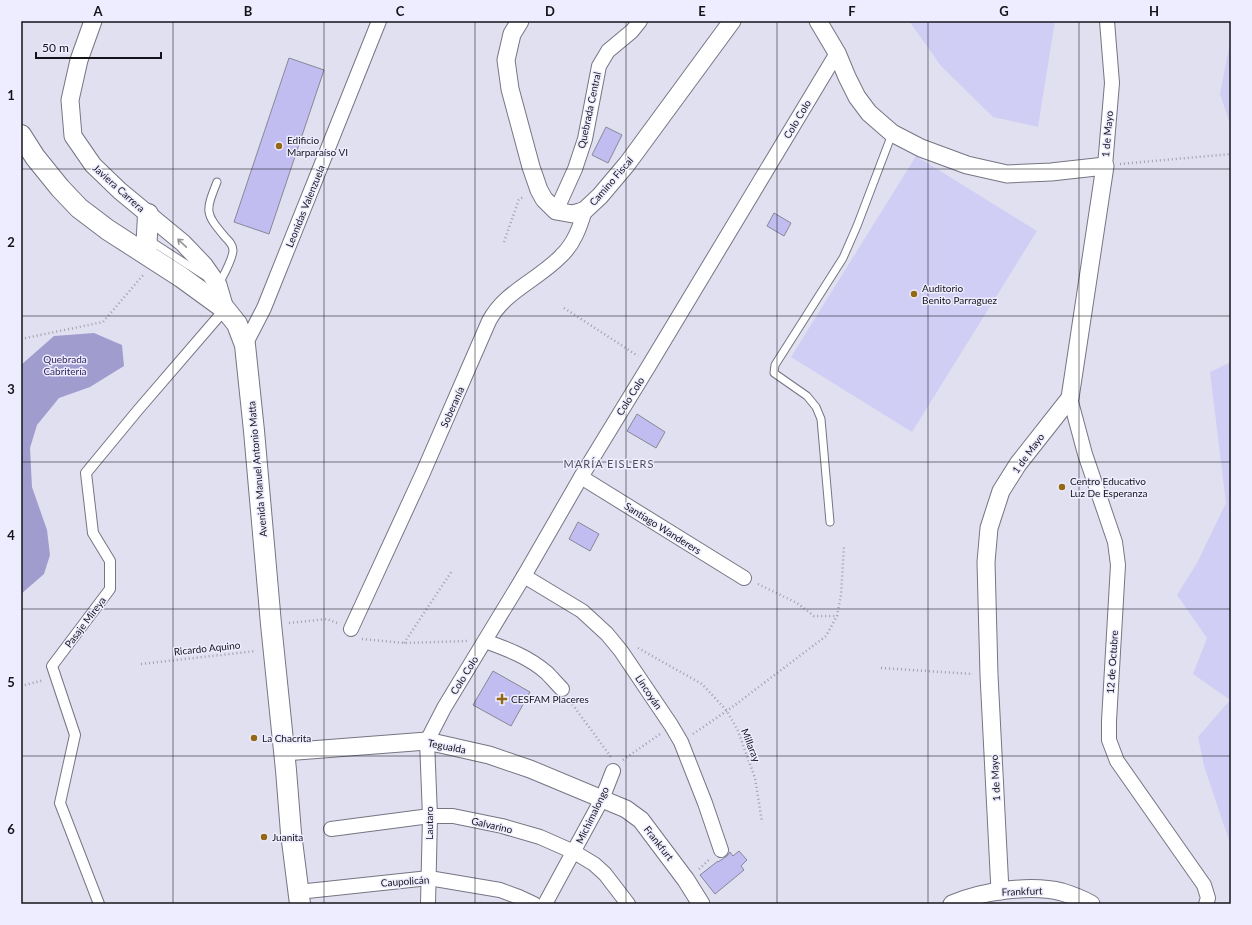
<svg xmlns="http://www.w3.org/2000/svg" width="1252" height="925" font-family="Lato,sans-serif">
<style>
.green{fill:#d0cef4}
.forest{fill:#a09cce}
.building{fill:#c1bdf1;stroke:#878796}
.lines{fill:none;stroke-linecap:round;stroke-linejoin:round}
.service-casing{stroke:#757584;stroke-width:9}
.pedestrian-casing{stroke:#757584;stroke-width:12}
.minor-casing{stroke:#757584;stroke-width:16}
.tertiary-casing{stroke:#757584;stroke-width:19}
.secondary-casing{stroke:#757584;stroke-width:22}
.path{stroke:#a09fac;stroke-width:2.5;stroke-dasharray:1 3;stroke-linecap:butt}
.service{stroke:#fff;stroke-width:7}
.pedestrian{stroke:#fff;stroke-width:10}
.minor{stroke:#fff;stroke-width:14}
.tertiary{stroke:#fff;stroke-width:17}
.secondary{stroke:#fff;stroke-width:20}
.oneway{stroke:#959598}
.grid{fill:none;stroke:#141319;stroke-width:1;stroke-opacity:0.55}
.poi-dot{fill:#946814;stroke:#eeedff;stroke-width:1.5}
.labels{text-anchor:middle;dominant-baseline:central;stroke-width:3;stroke-linejoin:round;paint-order:stroke}
.street-label{font-size:10px;fill:#141319;stroke:#eeedff}
.poi-label{font-size:10px;fill:#141319;stroke:#eeedff;text-anchor:start}
.park-label{font-size:10px;fill:#2a1e59;stroke:#eeedff}
.neighbourhood-label{font-size:11px;letter-spacing:1px;fill:#51505e;stroke:#eeedff}
.neatline{fill:none;stroke:#141319;stroke-width:1.5}
.grid-label{font-size:13px;text-anchor:middle;font-weight:bold;fill:#141319}
</style>
<rect width="100%" height="100%" fill="#e1e0f1"/>
<!-- green -->
<g class="green">
<path d="M909,21H1055L1038,127L993,117L941,66Z"/>
<path d="M1231,37V127L1220,94Z"/>
<path d="M916,156L1037,231L912,432L791,357Z"/>
<path d="M1231,362V846L1204,766L1198,737L1230,700L1193,674L1207,638L1177,595L1197,563L1226,503L1210,372Z"/>
</g>
<!-- forest -->
<path class="forest" d="M94,333L122,345L124,366L90,387L59,398L37,425L30,448L32,487L47,530L50,555L44,574L21,594V365L54,336Z"/>
<!-- building -->
<g class="building">
<path d="M289,58L324,70L269,234L234,222Z"/>
<path d="M606,127L622,135L608,163L592,155Z"/>
<path d="M774,213L791,223L784,236L767,226Z"/>
<path d="M637,414L665,432L656,448L627,431Z"/>
<path d="M578,522L599,534L590,551L569,539Z"/>
<path d="M493,671L530,692L511,726L473,705Z"/>
<path d="M739,851L747,860L741,866L744,870L715,894L700,875L718,861V862L727,856L730,852L733,856Z"/>
</g>
<g class="lines">
<defs>
<g id="service">
<path d="M217,182C205,212 205,213 225,237C229,241 233,245 233,250C233,259 223,276 219,284"/>
<path d="M149,240L205,276"/>
<path d="M830,522L821,419L816,407L807,396L774,373L775,365L843,258L857,226L892,134"/>
</g>
<path id="pedestrian" d="M99,904L60,803L75,735L52,666L110,589V561L93,533L86,473L138,410L225,309"/>
<g id="minor">
<path d="M1105,166L1112,83L1107,21"/>
<path d="M556,211L575,169L585,139L599,66L608,51L632,31L640,21"/>
<path d="M245,345L264,308L379,21"/>
<path d="M1070,398L1085,454L1115,542L1118,565L1109,721V740L1117,761L1204,885L1208,898L1206,904"/>
<path d="M581,477L744,578"/>
<path d="M524,576L582,611L607,634L621,651L671,725L681,742L705,803L721,850"/>
<path d="M351,629L422,475L489,321C505,291 538,280 561,256C574,244 580,227 585,210"/>
<path d="M485,641C507,649 529,657 547,673C552,678 557,684 562,689"/>
<path d="M331,829L430,816H453L502,826L540,837L574,852L594,864L605,874L628,904"/>
<path d="M298,892L429,878L500,890L519,897L534,904"/>
<path d="M428,904L430,816L427,741L444,708L524,576L581,477L650,364L837,53"/>
<path d="M545,904L602,799L613,771"/>
</g>
<g id="tertiary">
<path d="M93,21L79,60L70,100L73,136L93,165L120,191L183,243L204,265L218,285L225,309"/>
<path d="M520,21L512,34L506,60L510,89L531,167L539,190L544,199L556,211L573,214L580,212L585,210L600,196L627,164L732,21"/>
<path d="M818,21L837,53L847,77L857,97L869,113L892,133L921,148L967,165L1007,174L1051,172L1105,166L1070,398L1018,464L1001,491L989,528L986,562L989,675L1000,891"/>
<path d="M284,752L427,741L489,755L530,769L626,809L641,820L686,880L701,904"/>
<path d="M952,904C981,891 1031,884 1062,892C1072,895 1082,899 1091,904"/>
</g>
<g id="secondary">
<path d="M21,135L35,157L60,188L79,208L108,230L181,277L225,309L237,324L245,345L254,431L271,624L286,770L291,833L300,904"/>
<path d="M146,254L148,214"/>
</g>
</defs>
<!-- service casing -->
<use href="#service" class="service-casing"/>
<!-- pedestrian casing -->
<use href="#pedestrian" class="pedestrian-casing"/>
<!-- minor casing -->
<use href="#minor" class="minor-casing"/>
<!-- tertiary casing -->
<use href="#tertiary" class="tertiary-casing"/>
<!-- secondary casing -->
<use href="#secondary" class="secondary-casing"/>
<!-- path -->
<g class="path">
<path d="M1120,164L1231,154"/>
<path d="M504,242L519,199L524,197"/>
<path d="M564,308L638,356"/>
<path d="M21,339L103,322L144,274"/>
<path d="M758,584L797,603L814,616H837"/>
<path d="M289,623L327,619L337,623"/>
<path d="M362,639L404,643L467,641"/>
<path d="M404,643L452,571"/>
<path d="M638,648L702,684L727,711L738,731L755,778L762,822"/>
<path d="M141,664L256,651"/>
<path d="M881,668L973,674"/>
<path d="M21,686L44,680"/>
<path d="M570,701L611,757"/>
<path d="M693,734L731,708L826,636L837,616L841,595L844,546"/>
<path d="M623,760L660,734"/>
<path d="M699,869L710,859"/>
</g>
<!-- service -->
<use href="#service" class="service"/>
<!-- pedestrian -->
<use href="#pedestrian" class="pedestrian"/>
<!-- minor -->
<use href="#minor" class="minor"/>
<!-- tertiary -->
<use href="#tertiary" class="tertiary"/>
<!-- secondary -->
<use href="#secondary" class="secondary"/>
</g>
<!-- one-way arrows -->
<defs><path id="oneway-shaft" d="M-6 0H5M1.5-3L5.5 0L1.5 3" fill="none" stroke-width="1.6" stroke-linecap="round" stroke-linejoin="round"/></defs>
<use class="oneway" href="#oneway-shaft" transform="translate(182 243) rotate(-137)"/>
<!-- grid -->
<path class="grid" d="M173,21V904M324,21V904M475,21V904M626,21V904M777,21V904M928,21V904M1079,21V904M21,169H1231M21,316H1231M21,462H1231M21,609H1231M21,756H1231"/>
<!-- markers -->
<g class="poi-dot">
<circle cx="279" cy="146" r="4"/>
<circle cx="914" cy="294" r="4"/>
<circle cx="1062" cy="487" r="4"/>
<path d="M500 693h4v4h4v4h-4v4h-4v-4h-4v-4h4z"/>
<circle cx="254" cy="738" r="4"/>
<circle cx="264" cy="837" r="4"/>
</g>
<g class="labels">
<!-- street labels -->
<g class="street-label">
<text transform="translate(589 110) rotate(-78)">Quebrada Central</text>
<text transform="translate(797 119) rotate(-59)">Colo Colo</text>
<text transform="translate(1107 134) rotate(-85)">1 de Mayo</text>
<text transform="translate(611 181) rotate(-49)">Camino Fiscal</text>
<text transform="translate(119 188) rotate(42)">Javiera Carrera</text>
<text transform="translate(305 206) rotate(-68)">Leonidas Valenzuela</text>
<text transform="translate(630 396) rotate(-58)">Colo Colo</text>
<text transform="translate(452 407) rotate(-66)">Soberanía</text>
<text transform="translate(1028 453) rotate(-54)">1 de Mayo</text>
<text transform="translate(257 469) rotate(-95)">Avenida Manuel Antonio Matta</text>
<text transform="translate(663 528) rotate(32)">Santiago Wanderers</text>
<text transform="translate(85 622) rotate(-53)">Pasaje Mireya</text>
<text transform="translate(207 648) rotate(-6)">Ricardo Aquino</text>
<text transform="translate(1112 662) rotate(-86)">12 de Octubre</text>
<text transform="translate(464 675) rotate(-58)">Colo Colo</text>
<text transform="translate(649 692) rotate(56)">Lincoyán</text>
<text transform="translate(751 745) rotate(69)">Millaray</text>
<text transform="translate(447 746) rotate(11)">Tegualda</text>
<text transform="translate(995 778) rotate(-93)">1 de Mayo</text>
<text transform="translate(592 815) rotate(-64)">Michimalongo</text>
<text transform="translate(429 823) rotate(-90)">Lautaro</text>
<text transform="translate(492 825) rotate(13)">Galvarino</text>
<text transform="translate(659 843) rotate(52)">Frankfurt</text>
<text transform="translate(405 881) rotate(-4)">Caupolicán</text>
<text transform="translate(1022 891) rotate(-2)">Frankfurt</text>
</g>
<!-- poi labels -->
<g class="poi-label">
<text x="287" y="140">Edificio<tspan x="287" dy="12">Marparaíso VI</tspan></text>
<text x="922" y="288">Auditorio<tspan x="922" dy="12">Benito Parraguez</tspan></text>
<text x="1070" y="481">Centro Educativo<tspan x="1070" dy="12">Luz De Esperanza</tspan></text>
<text x="511" y="699">CESFAM Placeres</text>
<text x="262" y="738">La Chacrita</text>
<text x="272" y="837">Juanita</text>
</g>
<!-- park labels -->
<g class="park-label">
<text x="65" y="359">Quebrada<tspan x="65" dy="12">Cabritería</tspan></text>
</g>
<!-- neighbourhood labels -->
<g class="neighbourhood-label">
<text x="609" y="463">MARÍA EISLERS</text>
</g>
</g>
<!-- border -->
<rect width="1252" height="925" fill="none" stroke="#eeedff" stroke-width="44"/>
<!-- scale -->
<path d="M36 52v6h125v-6" fill="none" stroke="#141319" stroke-width="2"/>
<text x="42" y="52" font-size="12" fill="#141319" stroke="#eeedff" stroke-width="3" paint-order="stroke">50 m</text>
<rect x="22" y="22" width="1208" height="881" class="neatline"/>
<g class="grid-label">
<text x="98" y="16">A</text>
<text x="248" y="16">B</text>
<text x="400" y="16">C</text>
<text x="550" y="16">D</text>
<text x="702" y="16">E</text>
<text x="852" y="16">F</text>
<text x="1004" y="16">G</text>
<text x="1154" y="16">H</text>
<text x="11" y="100">1</text>
<text x="11" y="247">2</text>
<text x="11" y="394">3</text>
<text x="11" y="540">4</text>
<text x="11" y="687">5</text>
<text x="11" y="834">6</text>
</g>
</svg>
